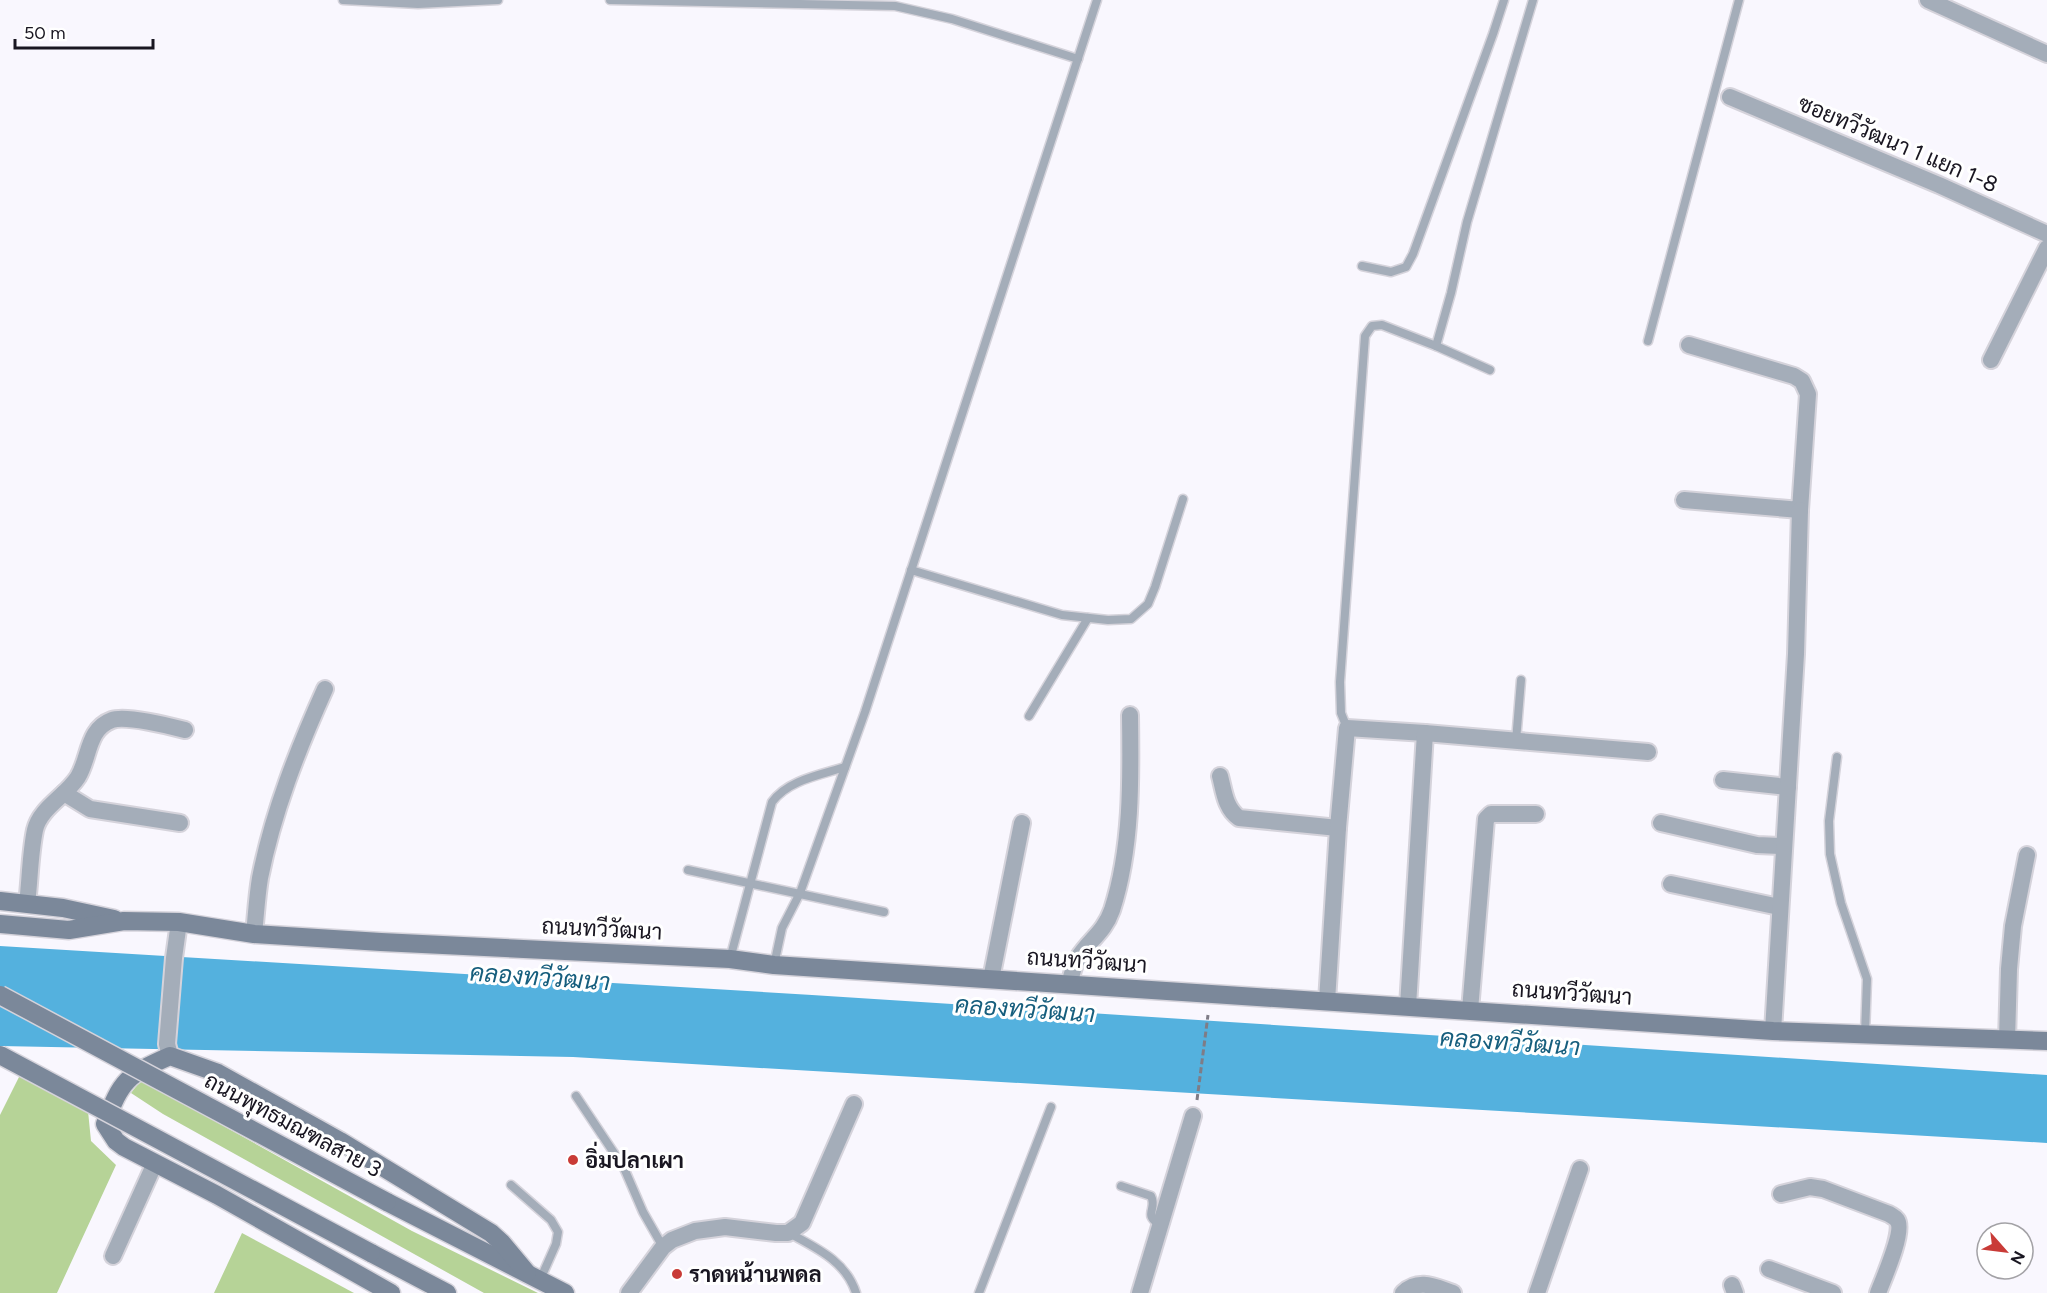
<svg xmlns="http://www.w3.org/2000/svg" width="2047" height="1293" font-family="Figtree,Sarabun,sans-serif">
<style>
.green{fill:#b6d397}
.water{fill:#54b1de}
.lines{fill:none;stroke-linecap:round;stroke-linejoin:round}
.lane-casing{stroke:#d5d3db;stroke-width:11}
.street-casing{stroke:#d5d3db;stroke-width:20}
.secondary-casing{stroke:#d5d3db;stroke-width:21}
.path{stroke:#7f7c86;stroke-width:3;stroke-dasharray:6 3;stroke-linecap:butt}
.lane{stroke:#a4adb9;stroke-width:8}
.street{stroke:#a4adb9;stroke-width:16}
.secondary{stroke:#7b889a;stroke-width:18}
.secondary-bridge-casing{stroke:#d5d3db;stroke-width:21;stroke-linecap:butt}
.secondary-bridge{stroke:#7b889a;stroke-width:18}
.poi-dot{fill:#c93b37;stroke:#fff;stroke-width:2}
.labels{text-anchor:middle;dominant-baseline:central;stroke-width:6;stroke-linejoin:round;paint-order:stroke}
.street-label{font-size:22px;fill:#191621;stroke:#fff}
.poi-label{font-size:22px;font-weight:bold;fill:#191621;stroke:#fff;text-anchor:start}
.water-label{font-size:24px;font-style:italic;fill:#165e7d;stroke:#fff}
</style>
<rect width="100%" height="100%" fill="#f9f7fe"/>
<!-- green -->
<g class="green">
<path d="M28,1059L86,1091L91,1141L116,1165L57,1293H0V1115Z"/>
<path d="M141,1080L412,1231L538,1293H484L163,1114L131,1093Z"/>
<path d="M242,1233L354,1293H214Z"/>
</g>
<!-- water -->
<path class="water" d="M0,946L812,995L2047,1075V1143L573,1057L0,1046Z"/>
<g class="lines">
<defs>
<g id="lane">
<path d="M343,0L418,4L498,0"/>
<path d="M610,0L895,6L952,19L1078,59"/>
<path d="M1362,266L1391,272L1406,267L1413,254L1493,34L1504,0"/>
<path d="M1648,341L1739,0"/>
<path d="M1436,346L1490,370"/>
<path d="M911,570L1062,615L1108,620L1131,619L1148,604L1155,587L1183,499"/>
<path d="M1029,716L1088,618"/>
<path d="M1347,728L1341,713L1340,682L1365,336L1372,326L1382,325L1436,346L1451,293L1467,222L1533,0"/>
<path d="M1516,741L1521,680"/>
<path d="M1837,757L1829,821L1830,854L1841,903L1867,979L1865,1034"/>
<path d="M688,870L884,912"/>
<path d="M730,959L772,802C788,780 820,775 845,767"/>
<path d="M774,965L782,928L800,893L865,712L1097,0"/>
<path d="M576,1096L624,1168L643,1212L663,1247"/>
<path d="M511,1185L551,1220L558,1232L556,1244L540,1280"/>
<path d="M1121,1186L1151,1196C1158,1210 1142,1214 1160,1225"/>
<path d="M789,1233C816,1248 846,1261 856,1293"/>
<path d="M979,1293L1051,1107"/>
</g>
<g id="street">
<path d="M1928,0L2047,54"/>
<path d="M1730,97L1939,185L2047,234"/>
<path d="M1991,360L2047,248"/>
<path d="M1684,500L1800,510L1808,394L1802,381L1794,376L1689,345"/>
<path d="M1220,776C1224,791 1225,808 1239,818L1338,828"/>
<path d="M1723,780L1788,787"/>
<path d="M64,793L90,809L180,823"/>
<path d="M1661,823L1757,845L1783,846"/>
<path d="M1671,884L1779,907"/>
<path d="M27,904C30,880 30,854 35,830C40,808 66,796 78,777C90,757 87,729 112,720C125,715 170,726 185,730"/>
<path d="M254,934C256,915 257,896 260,878C273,812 298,749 325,689"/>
<path d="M991,979L1022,823"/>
<path d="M1069,984C1072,976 1073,966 1078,958C1089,940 1104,933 1112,910C1132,848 1131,779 1130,715"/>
<path d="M1327,1001L1338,828L1347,728L1425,733"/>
<path d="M1408,1006L1425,733L1648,752"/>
<path d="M1470,1010L1486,819L1491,814H1536"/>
<path d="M1773,1031L1796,654L1800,510"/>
<path d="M2007,1040L2009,969L2013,926L2027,855"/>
<path d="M170,1056L167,1044L174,958L179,922"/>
<path d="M1781,1194L1810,1187L1823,1189L1889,1214C1892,1216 1895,1217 1897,1220C1905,1230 1883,1280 1878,1293"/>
<path d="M113,1256L155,1163"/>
<path d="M1769,1269L1833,1293"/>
<path d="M1732,1285L1735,1293"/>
<path d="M629,1293L663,1247L672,1240L695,1231L725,1227L776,1233H788L802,1223L854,1104"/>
<path d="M1140,1293L1193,1116"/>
<path d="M1403,1293C1419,1278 1435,1287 1453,1293"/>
<path d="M1537,1293L1580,1169"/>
</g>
<g id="secondary">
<path d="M0,901L63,908L114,919"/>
<path d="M0,924L69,930L124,921L179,922L254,934L381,942L730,959L774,965L1773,1031L2047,1041"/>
<path d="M387,1202L565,1293"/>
<path d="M371,1253L447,1293"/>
<path d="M391,1293L217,1195L124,1147L116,1141L105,1124C121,1080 127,1075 170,1056L218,1073L340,1141L491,1233L502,1243L527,1273"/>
</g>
</defs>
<!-- lane casing -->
<use href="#lane" class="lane-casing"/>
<!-- street casing -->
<use href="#street" class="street-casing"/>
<!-- secondary casing -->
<use href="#secondary" class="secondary-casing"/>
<!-- path -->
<path class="path" d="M1197,1100L1208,1015"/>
<!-- lane -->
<use href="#lane" class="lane"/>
<!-- street -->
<use href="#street" class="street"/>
<!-- secondary -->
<use href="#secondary" class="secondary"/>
<defs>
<g id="secondary-bridge">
<path d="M0,995L387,1202"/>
<path d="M0,1055L371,1253"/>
</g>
</defs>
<!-- secondary-bridge casing -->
<use href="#secondary-bridge" class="secondary-bridge-casing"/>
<!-- secondary-bridge -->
<use href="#secondary-bridge" class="secondary-bridge"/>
</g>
<!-- markers -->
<g class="poi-dot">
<circle cx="573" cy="1160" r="6"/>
<circle cx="677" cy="1274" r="6"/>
</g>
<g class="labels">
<!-- street labels -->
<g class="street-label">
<text transform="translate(1898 144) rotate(23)">ซอยทวีวัฒนา 1 แยก 1-8</text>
<text transform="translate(602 929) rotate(3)">ถนนทวีวัฒนา</text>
<text transform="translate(1087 961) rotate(4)">ถนนทวีวัฒนา</text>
<text transform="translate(1572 993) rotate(4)">ถนนทวีวัฒนา</text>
<text transform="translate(293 1125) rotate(28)">ถนนพุทธมณฑลสาย 3</text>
</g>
<!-- poi labels -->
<g class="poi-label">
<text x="585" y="1160">อิ่มปลาเผา</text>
<text x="689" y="1274">ราดหน้านพดล</text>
</g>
<!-- water labels -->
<g class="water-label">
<text transform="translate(540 977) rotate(4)">คลองทวีวัฒนา</text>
<text transform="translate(1025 1009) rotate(4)">คลองทวีวัฒนา</text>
<text transform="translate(1510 1042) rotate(4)">คลองทวีวัฒนา</text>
</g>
</g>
<!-- north arrow -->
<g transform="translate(2005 1251) rotate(118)"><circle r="28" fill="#ffffff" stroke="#a3a2a6" stroke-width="1.5"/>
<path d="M0-4.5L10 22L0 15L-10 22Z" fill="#c93b37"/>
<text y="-9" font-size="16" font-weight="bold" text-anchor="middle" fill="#191621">N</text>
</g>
<!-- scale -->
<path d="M15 39v9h138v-9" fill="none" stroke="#191621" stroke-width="3"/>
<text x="24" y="39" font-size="18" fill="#191621" stroke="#ffffff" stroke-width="4.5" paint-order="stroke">50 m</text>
</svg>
